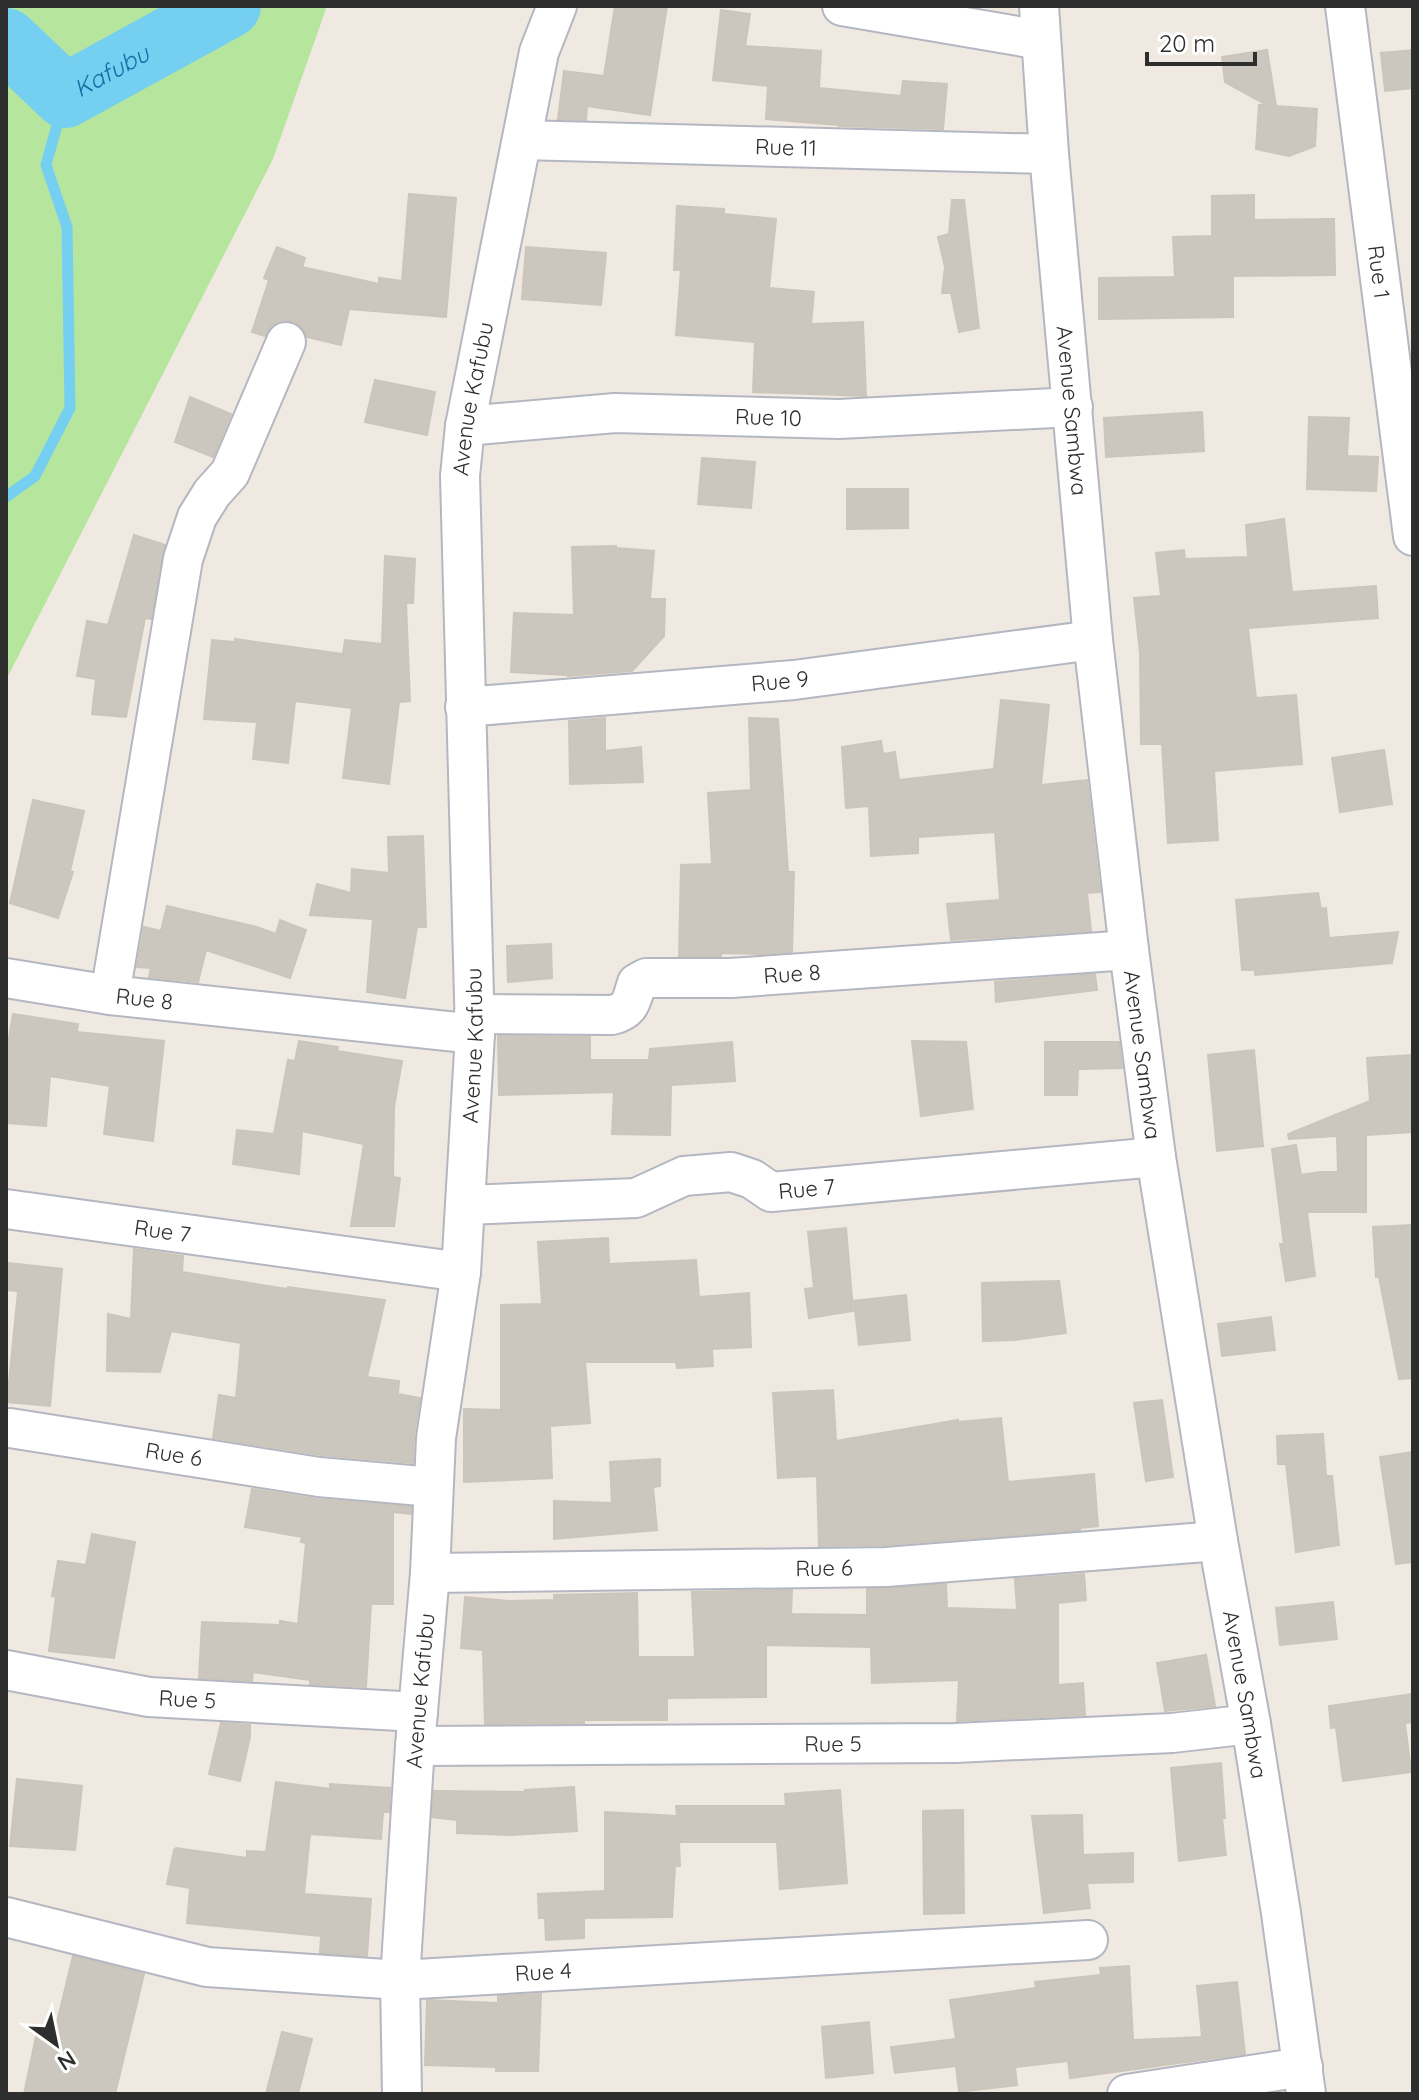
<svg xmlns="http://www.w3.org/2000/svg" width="1419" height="2100" font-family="Quicksand,sans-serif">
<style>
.green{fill:#b6e59e}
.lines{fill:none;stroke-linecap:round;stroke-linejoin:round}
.stream{stroke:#75cff0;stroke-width:11}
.river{stroke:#75cff0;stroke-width:64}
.building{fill:#cbc7bf;stroke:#cbc5ba;stroke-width:2}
.minor-casing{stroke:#b4b7c1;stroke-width:42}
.minor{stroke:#fff;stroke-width:38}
.labels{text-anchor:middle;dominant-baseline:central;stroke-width:6;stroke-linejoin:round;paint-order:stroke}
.street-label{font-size:22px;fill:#2e2e2e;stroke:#fff}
.water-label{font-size:24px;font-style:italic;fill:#0d6fa3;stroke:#fff}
</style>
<rect width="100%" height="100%" fill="#efe9e1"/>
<!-- green -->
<path class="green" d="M6,6H327L273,159L6,680Z"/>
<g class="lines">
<!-- stream -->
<path class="stream" d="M6,497L35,476L70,408L67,227L46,165L65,96"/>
<!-- river -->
<path class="river" id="s1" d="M6,40L65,96L229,6"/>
</g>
<!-- building -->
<g class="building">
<path d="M615,6H667L650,115L587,106L586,120L558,119L564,71L604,76Z"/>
<path d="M721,10L750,14L745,46L821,51L819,88L901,96L903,81L947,84L943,129L839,126V125L766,119L768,86L713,80Z"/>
<path d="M1267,50L1276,106L1317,109L1315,146L1289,156L1256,149L1259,105H1267L1225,82L1222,57Z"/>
<path d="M1413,50V88L1385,91L1381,53Z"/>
<path d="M409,194L456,198L446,317L349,309L341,345L307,337L303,328L295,322L284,320L272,325L265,336L252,332L269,280L264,278L277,247L305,258L302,267L379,284V278L402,281Z"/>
<path d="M1254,195V220L1334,219L1335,275L1233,276V317L1099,319V278L1175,277L1173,237L1212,236V196Z"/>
<path d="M952,200H964L979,328L959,332L951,293H942L945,267L938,237L949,234Z"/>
<path d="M677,206L724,209V214L776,219L769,288L814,292L811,324L863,322L866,396L753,392L755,342L676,335L681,270H674Z"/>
<path d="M526,247L606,253L601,305L522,299Z"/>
<path d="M375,380L435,392L427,435L365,422Z"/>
<path d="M190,397L231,414L213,457L175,442Z"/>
<path d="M1202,412L1204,451L1106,457L1104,418Z"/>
<path d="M1309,417L1349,418L1347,456L1378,457L1376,491L1307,489Z"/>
<path d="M702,458L755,462L751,508L698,504Z"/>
<path d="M847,489H908V528L847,529Z"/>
<path d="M1284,519L1292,592L1376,586L1378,618L1248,628L1256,698L1296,695L1302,764L1214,771L1218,840L1168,843L1162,744H1141L1140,653L1134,598L1161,596L1156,553L1184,550L1185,559L1248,557L1246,525Z"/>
<path d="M134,535L165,545L151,619L145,618L126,717L92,714L96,679L77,676L87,621L108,625Z"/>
<path d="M616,546V548L654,551L650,599H665L664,636L632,671L568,676V675L511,672L514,613L574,615L572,547Z"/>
<path d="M385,556L415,559L413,603H406L410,701L399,702L389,784L343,778L352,708L295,701L288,763L253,759L257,722L204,719L212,640L235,642V639L343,654L345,640L382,644Z"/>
<path d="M1001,700L1049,705L1041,785L1087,780L1100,892L1087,893L1091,931L951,940L947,904L1000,900L995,832L918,837V853L871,856L869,806L846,808L842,747L881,741L883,754L895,752L899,780L994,769Z"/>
<path d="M605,718V751L641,747L643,782L570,784L569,721Z"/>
<path d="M749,718L778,719L788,872H794L792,952L762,954L721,953V956H679L681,865L712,864L708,793L751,790Z"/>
<path d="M1384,750L1392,804L1340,812L1332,758Z"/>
<path d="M33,800L84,811L70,871L73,872L58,918L10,903Z"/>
<path d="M423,836L426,927H417L405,998L367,992L373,919L310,915L317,884L351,893L352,869L389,873L388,837Z"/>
<path d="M1318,893L1321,909L1326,908L1329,938L1398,932L1392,963L1255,975V970H1242L1236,900Z"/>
<path d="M167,906L257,927L276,934L280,920L306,930L290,978L206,950L198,982L149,977L151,968L137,967L144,927L161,931Z"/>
<path d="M551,944L552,978L508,982L507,946Z"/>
<path d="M1095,974L1097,990L996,1002L995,982Z"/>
<path d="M13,1014L78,1024L77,1032L164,1041L153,1141L104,1134L110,1086L50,1076L46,1126L6,1123V1056Z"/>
<path d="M498,1036L590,1037V1060H649L650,1049L732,1042L735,1081L671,1085L670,1135L612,1134L614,1092L499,1095Z"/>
<path d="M299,1041L338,1047L337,1051L402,1061L394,1107L393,1177L400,1178L394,1226H351L364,1144L302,1131L299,1174L233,1164L237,1130L274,1134L288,1060L295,1061Z"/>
<path d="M912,1041L966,1042L973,1109L921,1116Z"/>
<path d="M1045,1042H1119L1122,1068L1078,1069L1077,1095H1045Z"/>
<path d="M1254,1050L1263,1146L1217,1151L1208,1055Z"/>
<path d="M1413,1055V1132L1366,1135V1212H1307L1315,1276L1286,1281L1280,1244H1284L1272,1149L1296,1145L1301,1175L1320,1172H1338L1337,1136L1289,1139L1288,1134L1370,1101L1367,1058Z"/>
<path d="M1413,1225V1378L1399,1379L1379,1277H1376L1373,1227Z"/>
<path d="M846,1228L853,1311L809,1318L805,1289L814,1288L808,1232Z"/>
<path d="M608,1238L609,1264L696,1260L699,1297L749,1293L751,1347L712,1349L713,1366L677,1368L676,1362H585L590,1423L550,1426L552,1478L464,1482V1409L501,1410V1305L542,1304L538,1242Z"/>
<path d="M134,1249L183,1256L182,1272L287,1289L288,1287L385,1300L367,1377L399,1381L398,1394L420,1398L414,1435L413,1463L322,1455L213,1438L219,1395L236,1398L241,1343L171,1331L160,1372L107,1371L108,1314L131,1319Z"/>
<path d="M8,1263L62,1269L50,1406L7,1402L18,1291L6,1290Z"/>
<path d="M1059,1281L1066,1333L1014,1340L983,1341L982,1283Z"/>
<path d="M906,1295L910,1340L859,1345L854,1301Z"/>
<path d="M1271,1317L1275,1350L1222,1356L1218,1324Z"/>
<path d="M833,1390L836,1441L958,1420V1422L1001,1418L1008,1482L1094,1474L1098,1526L1080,1528V1530L885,1545L819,1546L817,1476L778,1478L773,1393Z"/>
<path d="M1162,1400L1173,1477L1146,1481L1134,1403Z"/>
<path d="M1323,1434L1326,1476H1332L1339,1545L1296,1552L1286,1464H1278L1277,1436Z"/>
<path d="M1413,1452V1562L1396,1564L1380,1457Z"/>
<path d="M660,1459V1486L653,1487L657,1530L554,1539V1501L612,1503L610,1462Z"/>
<path d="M252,1489L317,1499L411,1507V1514L393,1512V1604H371L366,1687L310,1684V1680L253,1672L252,1681L199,1678L202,1622L280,1625V1621L298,1624L306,1543L301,1542L302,1537L245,1527Z"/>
<path d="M92,1534L135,1542L114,1658L49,1651L56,1597L52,1596L58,1561L86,1565Z"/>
<path d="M1084,1574L1086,1600L1058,1603V1685L1083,1683L1085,1715L957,1721L959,1680L872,1683L871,1647L766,1645V1697L667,1698V1720H584V1723L485,1724L483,1650L461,1648L465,1597L509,1601L554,1600V1595L637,1593L638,1657H695L692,1592L792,1590L791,1614L867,1615V1589L946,1584L947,1608L1017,1610L1015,1579Z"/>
<path d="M1333,1602L1337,1639L1280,1645L1276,1608Z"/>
<path d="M1206,1655L1215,1706L1165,1711L1157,1663Z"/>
<path d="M1413,1694V1722L1405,1723L1411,1772L1343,1781L1336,1727L1331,1728L1329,1706Z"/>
<path d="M221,1723L250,1725V1737L240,1781L209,1774Z"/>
<path d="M1221,1763L1225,1818H1222L1226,1855L1179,1861L1171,1768Z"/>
<path d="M17,1779L82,1786L75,1850L10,1846Z"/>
<path d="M276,1782L330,1789V1784L390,1788L389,1812H383L381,1839L310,1834L304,1894L371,1899L367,1956L320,1953L321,1936L187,1923L190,1888L167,1884L174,1850L176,1848L247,1858V1851L266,1852Z"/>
<path d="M574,1787L577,1831L511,1835L457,1833V1820L432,1817L434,1791L525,1792V1790Z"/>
<path d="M840,1790L847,1883L780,1889L777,1842H679L680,1866H675L672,1917L584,1918V1938L546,1940L545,1918H539L538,1894L605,1891V1812L677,1816L676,1806H786L785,1794Z"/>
<path d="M963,1810L964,1913L924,1914L923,1811Z"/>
<path d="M1082,1815L1083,1855L1133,1853V1882L1087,1883L1090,1908L1044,1913L1032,1816Z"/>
<path d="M73,1956L144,1974L115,2094H24L37,2032L54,2035Z"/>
<path d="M1129,1966L1133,2040L1202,2037L1197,1986L1237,1982L1245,2054L1070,2078L1068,2061L1015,2067L1017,2085L959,2092L956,2066L895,2073L891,2047L956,2039L950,2000L1036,1988L1035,1982L1101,1975L1100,1968Z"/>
<path d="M541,1994L538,2071H496V2067L425,2065L427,2000L498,2003V1996Z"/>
<path d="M869,2022L873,2073L826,2078L822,2027Z"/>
<path d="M282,2032L312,2039L298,2094H266Z"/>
</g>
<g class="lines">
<defs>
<g id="minor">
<path d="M842,6L1041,40"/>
<path id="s2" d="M1039,6L1049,154L1093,640L1129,950L1156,1157L1218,1541L1251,1724L1281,1913L1306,2094"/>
<path id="s3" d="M1345,6L1413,536"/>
<path id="s4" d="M522,140L1049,154"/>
<path id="s5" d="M465,426L615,413L839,419L1073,407"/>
<path id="s6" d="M465,707L794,680L1093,640"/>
<path id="s7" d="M6,978L110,995L475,1034"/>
<path d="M110,995L183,559L197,517L212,493L230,473L286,342"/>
<path id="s8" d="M474,1014L612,1015C632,1010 631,1000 637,983L646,978H731L1129,950"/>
<path id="s9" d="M465,1205L636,1198L684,1176L731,1172L752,1179L771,1192L1156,1157"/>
<path id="s10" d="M6,1209L461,1272"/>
<path id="s11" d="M10,1428L319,1477L433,1487"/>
<path id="s12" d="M430,1573L886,1567L1218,1541"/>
<path id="s13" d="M6,1670L149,1697L418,1712"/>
<path id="s14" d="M415,1746L955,1743L1172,1733L1251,1724"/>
<path id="s15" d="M6,1917L207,1967L400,1980L1088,1940"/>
<path id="s16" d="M402,2094L400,1980L415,1746L430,1573L436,1438L461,1272L475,1034L460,476L465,426L539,52L557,6"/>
<path d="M1127,2094L1303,2067"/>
</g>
</defs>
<!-- minor casing -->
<use href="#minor" class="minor-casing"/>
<!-- minor -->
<use href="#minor" class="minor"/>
</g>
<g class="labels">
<!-- street labels -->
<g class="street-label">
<text stroke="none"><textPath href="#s4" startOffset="264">Rue 11</textPath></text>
<text stroke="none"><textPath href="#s3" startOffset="268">Rue 1</textPath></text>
<text stroke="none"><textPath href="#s16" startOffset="1700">Avenue Kafubu</textPath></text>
<text stroke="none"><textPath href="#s2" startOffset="406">Avenue Sambwa</textPath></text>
<text stroke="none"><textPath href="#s5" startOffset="304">Rue 10</textPath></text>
<text stroke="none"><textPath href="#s6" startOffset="316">Rue 9</textPath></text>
<text stroke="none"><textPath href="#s8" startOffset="338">Rue 8</textPath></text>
<text stroke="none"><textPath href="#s7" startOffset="140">Rue 8</textPath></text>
<text stroke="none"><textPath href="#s16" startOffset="1052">Avenue Kafubu</textPath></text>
<text stroke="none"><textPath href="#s2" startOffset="1054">Avenue Sambwa</textPath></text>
<text stroke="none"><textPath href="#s9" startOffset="352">Rue 7</textPath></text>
<text stroke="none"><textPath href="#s10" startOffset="158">Rue 7</textPath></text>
<text stroke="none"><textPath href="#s11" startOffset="166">Rue 6</textPath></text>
<text stroke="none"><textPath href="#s12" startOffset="394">Rue 6</textPath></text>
<text stroke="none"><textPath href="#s16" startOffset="404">Avenue Kafubu</textPath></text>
<text stroke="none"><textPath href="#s2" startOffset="1702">Avenue Sambwa</textPath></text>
<text stroke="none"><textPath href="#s13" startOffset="184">Rue 5</textPath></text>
<text stroke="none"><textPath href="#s14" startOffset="418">Rue 5</textPath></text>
<text stroke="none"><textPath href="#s15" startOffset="544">Rue 4</textPath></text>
</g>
<!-- water labels -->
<g class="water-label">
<text stroke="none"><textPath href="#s1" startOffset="134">Kafubu</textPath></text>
</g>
</g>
<!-- border -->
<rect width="1419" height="2100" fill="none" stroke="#2e2e2e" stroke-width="16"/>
<!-- north arrow -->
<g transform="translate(56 2044) rotate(147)" stroke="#ffffff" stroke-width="6" paint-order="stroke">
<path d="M0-6L14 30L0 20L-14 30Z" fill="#2e2e2e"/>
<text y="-12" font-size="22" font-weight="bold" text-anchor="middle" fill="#2e2e2e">N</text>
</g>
<!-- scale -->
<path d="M1147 52v12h108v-12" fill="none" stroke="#2e2e2e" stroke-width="4"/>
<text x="1159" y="52" font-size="24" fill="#2e2e2e" stroke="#ffffff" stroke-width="6" paint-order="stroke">20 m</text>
</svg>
